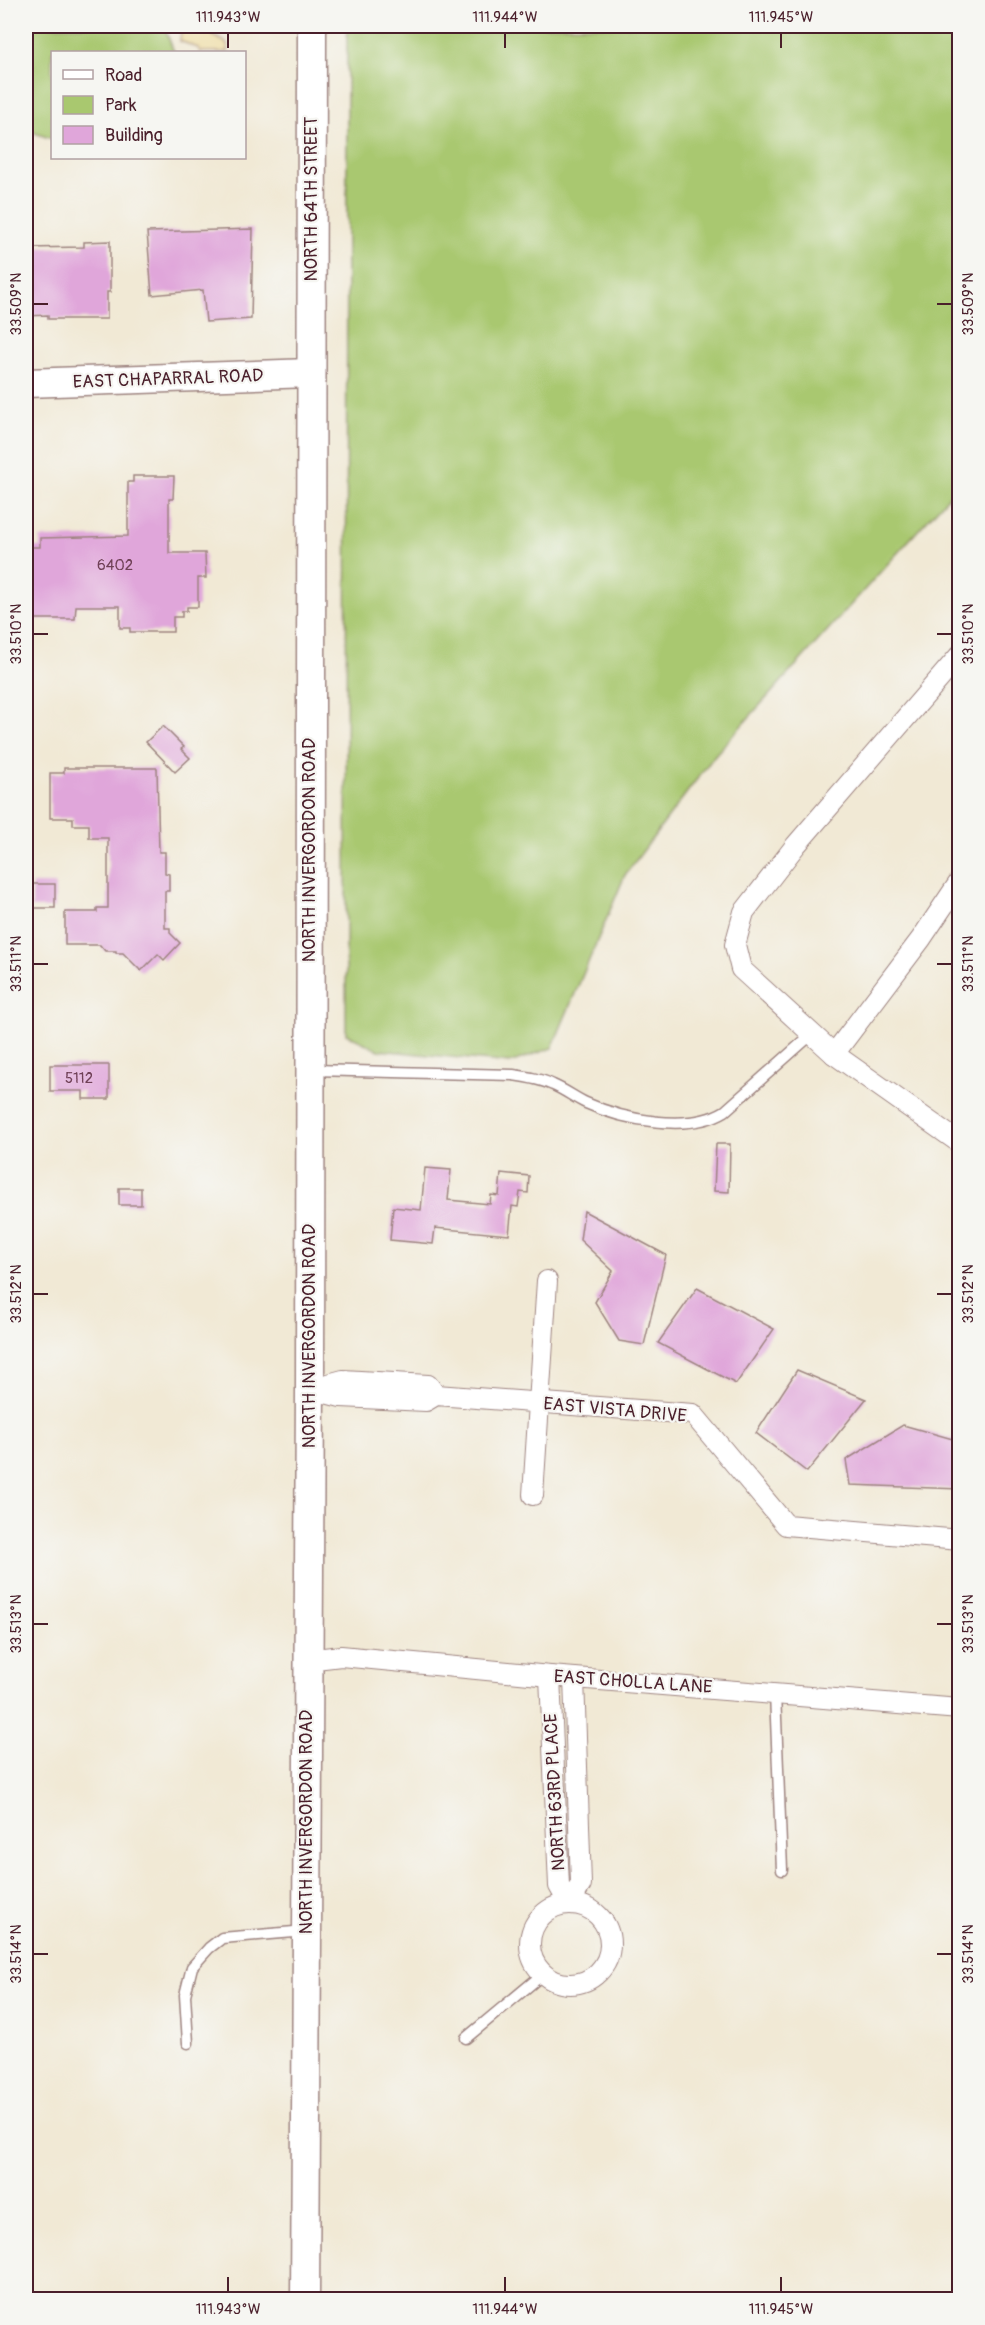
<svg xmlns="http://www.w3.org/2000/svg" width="985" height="2325" font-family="Pangolin,sans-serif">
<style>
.green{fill:#a9c86f;stroke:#7a744d;stroke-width:1.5}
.sand{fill:#eeda9e;stroke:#9c7c64;stroke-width:1.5}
.building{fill:#e0a6da}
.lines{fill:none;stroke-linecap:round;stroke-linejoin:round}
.lane-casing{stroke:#9e8480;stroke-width:13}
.street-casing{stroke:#9e8480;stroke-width:22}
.secondary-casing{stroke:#9e8480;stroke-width:31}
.lane{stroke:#fff;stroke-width:10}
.street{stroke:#fff;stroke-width:20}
.secondary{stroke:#fff;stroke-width:28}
.ticks{fill:none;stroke:#4a1f2b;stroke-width:2}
.labels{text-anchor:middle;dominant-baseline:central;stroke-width:4.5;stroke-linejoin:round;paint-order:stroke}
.number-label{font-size:15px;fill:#704157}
.street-label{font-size:18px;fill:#4a1f2b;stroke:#f6f6f2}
.neatline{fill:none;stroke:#4a1f2b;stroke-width:2}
.ticks-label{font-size:15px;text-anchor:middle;fill:#4a1f2b}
</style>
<rect width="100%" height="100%" fill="#f6f6f2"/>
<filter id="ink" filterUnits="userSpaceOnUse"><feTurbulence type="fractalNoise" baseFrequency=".0167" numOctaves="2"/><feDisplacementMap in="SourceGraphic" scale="12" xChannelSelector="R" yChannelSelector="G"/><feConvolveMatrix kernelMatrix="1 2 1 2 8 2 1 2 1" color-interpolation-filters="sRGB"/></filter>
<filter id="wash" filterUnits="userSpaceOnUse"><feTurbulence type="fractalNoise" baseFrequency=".008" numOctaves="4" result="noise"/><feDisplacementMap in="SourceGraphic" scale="24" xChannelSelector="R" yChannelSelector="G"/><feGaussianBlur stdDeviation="1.35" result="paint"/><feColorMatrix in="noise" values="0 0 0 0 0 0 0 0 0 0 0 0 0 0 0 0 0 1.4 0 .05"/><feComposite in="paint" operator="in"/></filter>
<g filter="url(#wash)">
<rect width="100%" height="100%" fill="#f1e9d5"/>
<!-- green -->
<g class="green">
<path d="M26,26H164L174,52H52V139L26,130Z"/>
<path d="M347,26H959V485L715,755L625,875L552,1048L510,1063L379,1050L346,1034Z"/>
</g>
<!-- sand -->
<path class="sand" d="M195,26H214L213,36L225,42L228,47V52H200L198,48L180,41L181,32Z"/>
<g id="blocks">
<!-- building -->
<g class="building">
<path d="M253,229L251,319L206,322L203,290L152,295L147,232Z"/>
<path d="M110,241V292H107V319H48V315L26,316V248L84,247V242Z"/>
<path d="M133,476H174L173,499H169V553H205L206,578H198V607H187V611H182V617H173V632H130V628H120V606H76L75,619H32V612H26V547H40V538L128,536V482H133Z"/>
<path d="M163,726L184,747L181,749L190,758L175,772L146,742Z"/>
<path d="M64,768H157L159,852H165V873L169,874V891H165V928H170V933L180,943L164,960L158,954L141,971L123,953H116V951H105L100,945H65V912H97V908H108V838H89V825H73V818H50V773H64Z"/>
<rect x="32" y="884" width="23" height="24"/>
<path d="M50,1065H109V1099H83V1091H50Z"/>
<path d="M716,1144H730L729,1192L714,1191Z"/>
<path d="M425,1168L451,1170L448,1200L490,1204L491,1195L499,1196L501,1173L529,1176L528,1193L520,1192L518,1207L512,1206L509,1235L435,1228L433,1244L390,1240L393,1207L421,1210Z"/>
<rect x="119" y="1188" width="22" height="17"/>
<path d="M584,1211L666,1255L644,1345L619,1341L595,1302L613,1271L580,1240Z"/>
<path d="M697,1288L774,1329L736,1384L658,1343Z"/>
<path d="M797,1370L866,1399L807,1472L756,1433Z"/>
<path d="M903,1425L960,1441V1489L850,1485L846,1460Z"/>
</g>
</g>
</g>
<g filter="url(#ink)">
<use href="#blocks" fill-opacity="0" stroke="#9e8480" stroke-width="1.5"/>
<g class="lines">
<defs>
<g id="lane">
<path d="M313,1070L513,1075C527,1077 541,1079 553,1085C565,1090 575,1098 586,1103C623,1120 689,1133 725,1111L812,1034"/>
<path d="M775,1693L782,1870"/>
<path d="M466,2038L543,1974"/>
<path d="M188,2043L185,1995L192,1967L209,1948L222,1938L306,1931"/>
</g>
<g id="street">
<path d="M960,655L796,845L744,912L735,945L741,969L834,1054L960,1143"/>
<path d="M834,1054L921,939L960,881"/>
<path d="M310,1389L341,1397L426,1401L436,1395L693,1414L786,1525L960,1540"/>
<path d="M310,1389L343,1380L428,1385L436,1395"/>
<path d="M533,1495L547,1281"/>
<path d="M307,1660L341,1656L550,1676L960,1709"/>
<path d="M550,1676L559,1886L569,1904L581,1884L574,1678"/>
<circle cx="570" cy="1944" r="40"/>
</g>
<g id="secondary">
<path d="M26,383L310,373"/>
<path d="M305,2300L310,1389L312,26"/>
</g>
</defs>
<!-- lane casing -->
<use href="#lane" class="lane-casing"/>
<!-- street casing -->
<use href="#street" class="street-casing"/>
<!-- secondary casing -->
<use href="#secondary" class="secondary-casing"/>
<!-- lane -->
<use href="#lane" class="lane"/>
<!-- street -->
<use href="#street" class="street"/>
<!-- secondary -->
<use href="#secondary" class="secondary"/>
</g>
</g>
<!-- ticks -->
<path class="ticks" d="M228,33V48M505,33V48M781,33V48M33,304H48M937,304H952M33,634H48M937,634H952M33,964H48M937,964H952M33,1294H48M937,1294H952M33,1624H48M937,1624H952M33,1954H48M937,1954H952M228,2277V2292M505,2277V2292M781,2277V2292"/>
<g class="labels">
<!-- number labels -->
<g class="number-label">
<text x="115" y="565">6402</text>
<text x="79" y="1078">5112</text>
</g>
<!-- street labels -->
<g class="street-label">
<text transform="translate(311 199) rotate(-90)">NORTH 64TH STREET</text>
<text transform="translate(168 379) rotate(-2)">EAST CHAPARRAL ROAD</text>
<text transform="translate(309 850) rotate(-90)">NORTH INVERGORDON ROAD</text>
<text transform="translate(309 1336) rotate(-90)">NORTH INVERGORDON ROAD</text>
<text transform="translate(615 1410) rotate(5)">EAST VISTA DRIVE</text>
<text transform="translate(633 1682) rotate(4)">EAST CHOLLA LANE</text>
<text transform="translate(555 1792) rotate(-93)">NORTH 63RD PLACE</text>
<text transform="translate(306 1822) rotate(-90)">NORTH INVERGORDON ROAD</text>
</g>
</g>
<!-- margin -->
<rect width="985" height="2325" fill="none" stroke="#f6f6f2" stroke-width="66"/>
<!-- legend -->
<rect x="51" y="51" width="195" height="108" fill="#f6f6f2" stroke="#b1a0a2" stroke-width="1.5"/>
<rect x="63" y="70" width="30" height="9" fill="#ffffff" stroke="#b1a0a2" stroke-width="1.5"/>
<text x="105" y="81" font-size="18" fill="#4a1f2b">Road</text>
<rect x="63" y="96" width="30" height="18" fill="#a9c86f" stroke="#b1a0a2" stroke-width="1.5"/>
<text x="105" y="111" font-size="18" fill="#4a1f2b">Park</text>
<rect x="63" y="126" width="30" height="18" fill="#e0a6da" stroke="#b1a0a2" stroke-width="1.5"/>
<text x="105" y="141" font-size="18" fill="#4a1f2b">Building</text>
<rect x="33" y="33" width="919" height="2259" class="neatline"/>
<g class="ticks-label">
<text x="228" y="22">111.943°W</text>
<text x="505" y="22">111.944°W</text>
<text x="781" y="22">111.945°W</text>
<text transform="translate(968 304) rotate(-90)" y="5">33.509°N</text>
<text transform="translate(16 304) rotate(-90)" y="5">33.509°N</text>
<text transform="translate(968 634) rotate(-90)" y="5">33.510°N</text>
<text transform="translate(16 634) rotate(-90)" y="5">33.510°N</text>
<text transform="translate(16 964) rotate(-90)" y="5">33.511°N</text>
<text transform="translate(968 964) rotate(-90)" y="5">33.511°N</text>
<text transform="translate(16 1294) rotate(-90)" y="5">33.512°N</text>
<text transform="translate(968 1294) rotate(-90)" y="5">33.512°N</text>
<text transform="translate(968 1624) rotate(-90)" y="5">33.513°N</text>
<text transform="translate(16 1624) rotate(-90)" y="5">33.513°N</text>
<text transform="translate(16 1954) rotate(-90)" y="5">33.514°N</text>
<text transform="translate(968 1954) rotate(-90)" y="5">33.514°N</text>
<text x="228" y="2314">111.943°W</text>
<text x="505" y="2314">111.944°W</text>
<text x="781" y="2314">111.945°W</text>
</g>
</svg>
